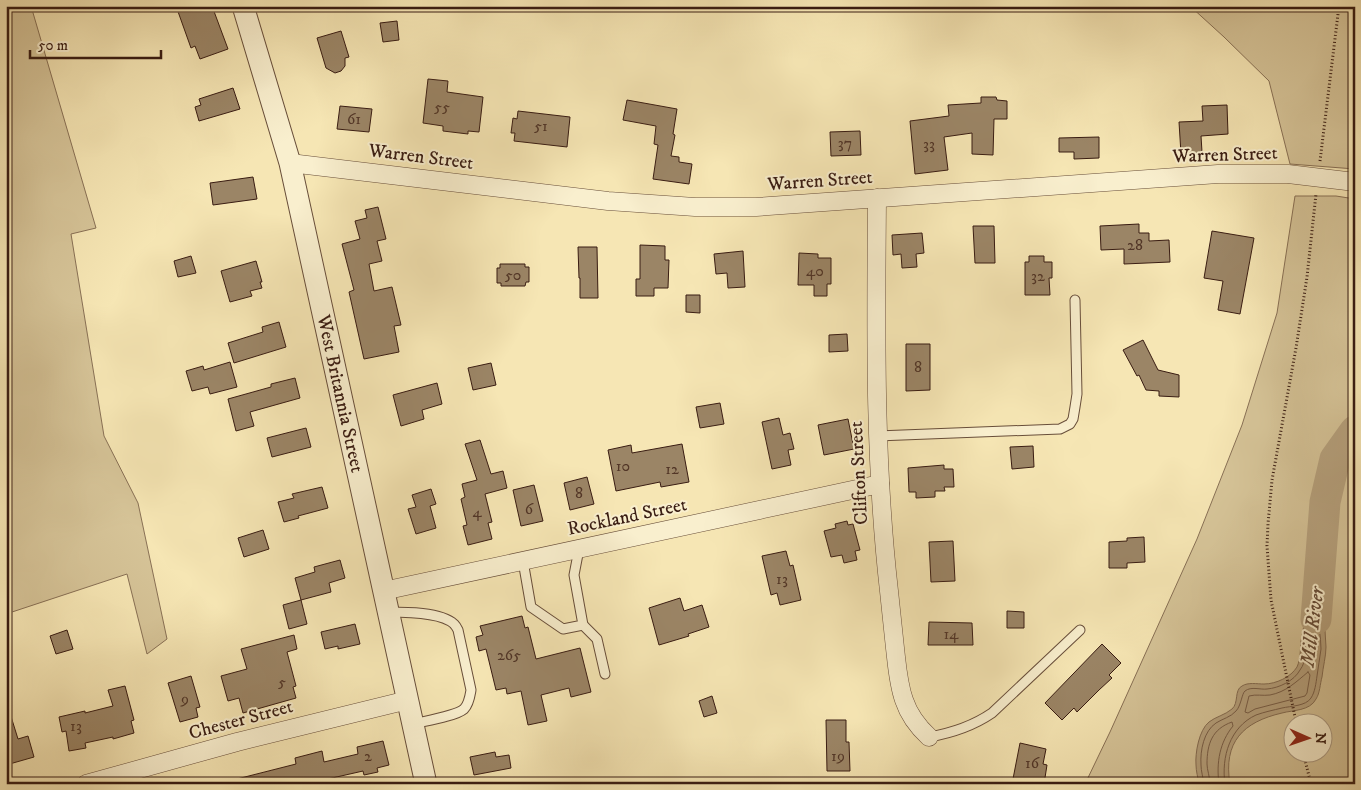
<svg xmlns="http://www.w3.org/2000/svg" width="1361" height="790" font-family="'IM FELL DW Pica',serif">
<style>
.green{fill:#d6c498;stroke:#887055;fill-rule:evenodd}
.water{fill:#b6a17d;stroke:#846c52}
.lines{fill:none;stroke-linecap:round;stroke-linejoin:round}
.shore{stroke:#785e48;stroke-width:1}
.river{stroke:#b6a17d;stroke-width:31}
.building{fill:#9b8566;stroke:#391c12}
.service-casing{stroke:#684e3a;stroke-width:11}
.minor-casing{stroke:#684e3a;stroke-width:19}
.tertiary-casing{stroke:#684e3a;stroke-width:23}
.path{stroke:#391c12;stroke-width:3;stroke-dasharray:1 2.5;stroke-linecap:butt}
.service{stroke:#f9efce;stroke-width:9}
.minor{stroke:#f9efce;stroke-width:18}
.tertiary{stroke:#f9efce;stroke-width:21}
.labels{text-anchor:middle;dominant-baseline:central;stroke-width:4;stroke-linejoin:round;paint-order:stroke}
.number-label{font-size:16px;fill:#523627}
.street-label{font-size:19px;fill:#391c12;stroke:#f9efce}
.water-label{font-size:20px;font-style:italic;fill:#654b37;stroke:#f9efce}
</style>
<rect width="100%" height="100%" fill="#f6e6b4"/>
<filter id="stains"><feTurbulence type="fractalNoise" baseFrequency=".004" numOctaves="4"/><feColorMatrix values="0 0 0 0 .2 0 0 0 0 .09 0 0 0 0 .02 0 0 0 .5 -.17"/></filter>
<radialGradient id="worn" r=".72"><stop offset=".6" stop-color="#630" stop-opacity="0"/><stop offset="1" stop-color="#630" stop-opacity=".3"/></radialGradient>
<!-- green -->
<g class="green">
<path d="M18,6H31L96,228L71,234L104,436L138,503L167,639L147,654L127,574L6,614V10Z"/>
<path d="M1190,6H1355V169L1290,164L1269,81L1224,37Z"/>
<path d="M1295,196H1336L1355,199V784H1085L1110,732L1197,539L1242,425L1277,313ZM1294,722H1324V752H1294Z"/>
</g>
<!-- water -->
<path class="water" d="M1317,555C1320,585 1325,616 1326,647C1326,656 1323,667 1322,677C1320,684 1320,693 1316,699C1310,711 1293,710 1282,713C1243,722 1223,742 1230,784H1199C1198,778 1196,771 1196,765C1195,753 1199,730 1209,722C1215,717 1225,715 1232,709C1239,703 1234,690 1242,686C1248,682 1257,684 1264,684C1276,684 1291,677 1297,667C1301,658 1300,650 1301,641C1306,612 1312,584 1317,555Z"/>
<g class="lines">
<!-- shore -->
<g class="shore">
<path d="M1308,672L1310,675L1307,693L1305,696L1255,709L1248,713L1245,712L1249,696C1256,694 1263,696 1270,695C1286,692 1296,682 1308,672Z"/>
<path d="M1204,784C1203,777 1201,771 1201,765C1200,750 1204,731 1216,723C1222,719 1231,717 1236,711C1241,706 1242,693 1245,691C1251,686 1261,690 1267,689C1279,688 1294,681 1300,670C1307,661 1304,651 1306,640C1308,630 1311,620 1312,610L1316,609L1317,611C1318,623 1321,637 1321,649C1320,658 1318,667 1317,676C1316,683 1315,692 1311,698C1306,706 1291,706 1282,708C1274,710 1264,712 1256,715C1230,727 1221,757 1225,784"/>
<path d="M1210,784C1210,777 1207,770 1207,764C1207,744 1212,729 1232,722L1233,726C1220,742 1216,762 1219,784"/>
</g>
<!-- river -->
<path class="river" d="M1316,619L1325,502L1335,459L1355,431"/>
</g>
<!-- building -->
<g class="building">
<path d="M176,6H212L228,49L200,59L195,46L191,48Z"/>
<path d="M397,21L399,40L383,42L380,23Z"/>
<path d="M341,31L349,57L345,58V66L341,71L335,73L326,68L317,38Z"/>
<path d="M428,79L448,81L447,92L483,97L479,132L468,131V134L443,131V126L423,123Z"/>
<path d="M233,88L240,109L199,121L195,107L201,105L199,99Z"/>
<path d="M981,97H996L997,100L1007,101V119H994L993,155L972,154V133L944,137L948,170L915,174L910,121L949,116L948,105L981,103Z"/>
<path d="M627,100L677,109L673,134L675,135L671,156L679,157V162L692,164L689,184L653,179L658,145L654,144L656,126L623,120Z"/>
<path d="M1227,105L1228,134L1201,136L1202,152L1181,154L1179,122L1203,121L1202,106Z"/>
<path d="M340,106L372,109L369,132L337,129Z"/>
<path d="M518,111L570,117L567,147L514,141L515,133H511L513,118L517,119Z"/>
<path d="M860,131L861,155L831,156L830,132Z"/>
<path d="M1099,137V158L1074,159V152H1059V138Z"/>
<path d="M253,177L257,199L213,205L210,183Z"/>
<path d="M378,207L386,239L377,241L382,261L369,264L374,291L392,287L401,325L394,326L399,352L364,359L349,292L354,290L342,244L360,239L355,221L367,218L365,210Z"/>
<path d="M1139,224V233H1149V241L1169,240L1170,262L1124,264V249L1101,250L1100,226Z"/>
<path d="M973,226H994L995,263H975Z"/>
<path d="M1212,231L1254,238L1240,314L1218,310L1223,281L1204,278Z"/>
<path d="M922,233L924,253L916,254L917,267L902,268L901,254L893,255L892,235Z"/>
<path d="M640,245L665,246V260H669L668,288H654V296H636V279H640Z"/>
<path d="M578,247H597L598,298H580V278H579Z"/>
<path d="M743,251L745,287L728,288L727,273L716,274L714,254Z"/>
<path d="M799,253L818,254V258H831V284H827V296H814V285H798Z"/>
<path d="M191,256L196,273L178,277L174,261Z"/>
<path d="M1029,256H1044V262H1052V278H1049L1050,295H1025V262H1029Z"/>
<path d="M256,261L262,282H260L262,288L250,291L252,296L230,302L221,271Z"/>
<path d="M500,264H525V267H529V282H526L525,286H501V283H497V268H500Z"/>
<path d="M686,295H700V313L686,312Z"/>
<path d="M279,322L286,347L234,363L228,343L263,332L262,327Z"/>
<path d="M847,334L848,351L829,352V335Z"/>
<path d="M1143,340L1158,370L1179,375V397L1159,396V391L1146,390L1139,375L1137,376L1123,350Z"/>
<path d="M906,344H930V390L906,391Z"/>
<path d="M230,362L237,387L210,394L208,387L192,391L186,371L203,366L204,370Z"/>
<path d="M491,363L496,385L473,390L468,368Z"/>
<path d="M295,378L300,398L250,412L254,426L236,431L228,399L271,387V384Z"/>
<path d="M437,383L442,404L422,410L424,419L401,426L393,395Z"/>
<path d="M720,403L724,424L700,428L696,407Z"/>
<path d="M779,418L783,435L790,433L794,449L788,450L791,465L772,469L762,422Z"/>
<path d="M848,419L854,449L824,455L818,425Z"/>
<path d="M306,428L311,447L272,457L267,438Z"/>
<path d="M480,440L491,474L503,471L507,488L485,494L492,522L488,523L492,539L468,545L463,526L467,525L461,499L465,497L462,484L477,480L465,444Z"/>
<path d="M682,444L689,482L661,487L660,482L616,491L608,450L631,445L632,453Z"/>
<path d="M1033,446L1034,467L1012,469L1010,447Z"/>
<path d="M944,465V469H953L954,487H944L945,491H935V497L916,498V492H909L908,468Z"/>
<path d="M587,477L594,504L570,510L564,483Z"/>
<path d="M534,485L543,521L521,526L513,490Z"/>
<path d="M322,487L328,508L298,516L299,518L284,522L278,502L294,498L292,494Z"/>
<path d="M431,489L436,504L430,506L436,528L416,534L408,509L416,507L412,495Z"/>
<path d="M847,521L848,525L853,524L860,550L855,551L857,560L844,563L842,555L831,557L824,531L836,528L835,524Z"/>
<path d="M263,530L269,549L244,557L238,538Z"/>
<path d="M1144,537L1145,562L1127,563V568H1109V542L1127,541V538Z"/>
<path d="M953,541L955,581L931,582L929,542Z"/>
<path d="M786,551L790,566L793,565L801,600L780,605L777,593L771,595L762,556Z"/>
<path d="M340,560L345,578L329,583L331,592L301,600L307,624L289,629L283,605L301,600L295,578L315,572L314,567Z"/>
<path d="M680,598L684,611L702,605L709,627L688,634L689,636L659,645L649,608Z"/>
<path d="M1007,611L1024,612V628H1007Z"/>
<path d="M522,616L525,628L528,627L536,659L580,648L591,692L571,697L569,688L541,695L547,721L528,725L521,691L507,694L506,688L496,690L486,649L479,651L476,637L483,635L480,626Z"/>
<path d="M929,622L972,623L973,645H928Z"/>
<path d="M355,624L360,644L338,649V646L325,649L321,632Z"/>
<path d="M67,630L73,649L56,654L50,636Z"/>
<path d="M294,635L297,649L287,652L296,686L293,687L296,698L243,713L239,698L228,701L221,676L247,669L241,649Z"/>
<path d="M1102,644L1121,663L1109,675L1112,678L1099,690L1077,712L1074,708L1062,720L1045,703Z"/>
<path d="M191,676L200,707L196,708L198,717L180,722L168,683Z"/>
<path d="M125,686L134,720L131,721L134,733L113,739V737L85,743L86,748L69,751L66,731L62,732L59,717L85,711V713L113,706L108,690Z"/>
<path d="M712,696L717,713L704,717L699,701Z"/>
<path d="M9,710L18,739L28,736L34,757L6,765V711Z"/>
<path d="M826,720H846V742H849L850,771H827Z"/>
<path d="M383,741L389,765L377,768L378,772L364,775L363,771L319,781L320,784H238L237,779L296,764L295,758L322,751L324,762L358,754L357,747Z"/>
<path d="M1020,743L1046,749L1043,764L1047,765L1044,784H1012Z"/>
<path d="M495,752L496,757L509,755L511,768L474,775L470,757Z"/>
</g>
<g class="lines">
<defs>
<g id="service">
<path d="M877,436L1060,429L1070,424L1073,419L1075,407L1077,394L1075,300"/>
<path d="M523,561L531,607L563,629L583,625L574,575L579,549"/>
<path d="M388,612C405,612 441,612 454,624C456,626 457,628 458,630L471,690C470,696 469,704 464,709C456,716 425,721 413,724"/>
<path d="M583,625L597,639L605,674"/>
<path d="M929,737C952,733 973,726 992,713L1080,630"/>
</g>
<g id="minor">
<path d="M290,163L608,201L695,207H756L1218,174H1288L1355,182"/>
<path d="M877,198C876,330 874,459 889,591C891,610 893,629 895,648C897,665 898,683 904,700C909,715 917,726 929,737"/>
<path d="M383,591L880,484"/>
<path d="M86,784L237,742L408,700"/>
</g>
<g id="tertiary">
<path id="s1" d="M243,6L290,163L426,784"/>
</g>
</defs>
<!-- service casing -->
<use href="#service" class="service-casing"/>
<!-- minor casing -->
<use href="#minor" class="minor-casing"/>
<!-- tertiary casing -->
<use href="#tertiary" class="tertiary-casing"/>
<!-- path -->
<g class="path">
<path d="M1320,161L1339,6"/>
<path d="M1296,722L1271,600L1267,546L1268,524L1272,480L1296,348L1307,277L1316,194"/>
<path d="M1303,752L1311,784"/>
</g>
<!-- service -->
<use href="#service" class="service"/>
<!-- minor -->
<use href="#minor" class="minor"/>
<!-- tertiary -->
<use href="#tertiary" class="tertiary"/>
</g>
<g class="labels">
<!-- number labels -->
<g class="number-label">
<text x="442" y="107">55</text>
<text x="354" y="119">61</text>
<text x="541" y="126">51</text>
<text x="845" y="143">37</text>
<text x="929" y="144">33</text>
<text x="1135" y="245">28</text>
<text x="815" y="271">40</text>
<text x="513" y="275">50</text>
<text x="1038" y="276">32</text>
<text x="918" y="367">8</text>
<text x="623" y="466">10</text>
<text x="672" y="469">12</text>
<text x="579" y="493">8</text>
<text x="529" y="509">6</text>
<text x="477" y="512">4</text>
<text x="782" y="579">13</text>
<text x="951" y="634">14</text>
<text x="509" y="655">265</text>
<text x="282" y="682">5</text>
<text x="185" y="699">9</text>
<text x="76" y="726">13</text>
<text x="368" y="756">2</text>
<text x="838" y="756">19</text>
<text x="1032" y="763">16</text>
</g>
<!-- street labels -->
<g class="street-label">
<text transform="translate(1225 155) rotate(-2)">Warren Street</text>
<text transform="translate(421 157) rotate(7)">Warren Street</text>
<text transform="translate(820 181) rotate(-4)">Warren Street</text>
<text stroke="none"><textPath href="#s1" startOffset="400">West Britannia Street</textPath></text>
<text transform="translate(859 473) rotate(-93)">Clifton Street</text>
<text transform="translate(627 517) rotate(-12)">Rockland Street</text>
<text transform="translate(241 720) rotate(-15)">Chester Street</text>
</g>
<!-- water labels -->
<g class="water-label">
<text transform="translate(1313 627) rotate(-83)">Mill River</text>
</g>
</g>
<!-- margin -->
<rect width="1361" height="790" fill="none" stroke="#f6e6b4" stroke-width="25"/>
<rect x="8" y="8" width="1346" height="775" fill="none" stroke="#391c12" stroke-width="2.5"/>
<rect x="12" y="12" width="1336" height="765" fill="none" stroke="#391c12"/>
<!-- north arrow -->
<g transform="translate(1308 738) rotate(92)"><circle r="24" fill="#f9efce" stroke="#ac9b83"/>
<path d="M0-4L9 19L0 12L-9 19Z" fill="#8f2418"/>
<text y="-8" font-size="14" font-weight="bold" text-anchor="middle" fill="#391c12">N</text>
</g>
<!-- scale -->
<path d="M30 50v8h131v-8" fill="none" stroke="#391c12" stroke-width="2.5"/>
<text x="38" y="50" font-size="15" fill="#391c12" stroke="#f9efce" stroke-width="4" paint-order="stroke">50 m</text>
<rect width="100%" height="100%" filter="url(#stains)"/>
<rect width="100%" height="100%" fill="url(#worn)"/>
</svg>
